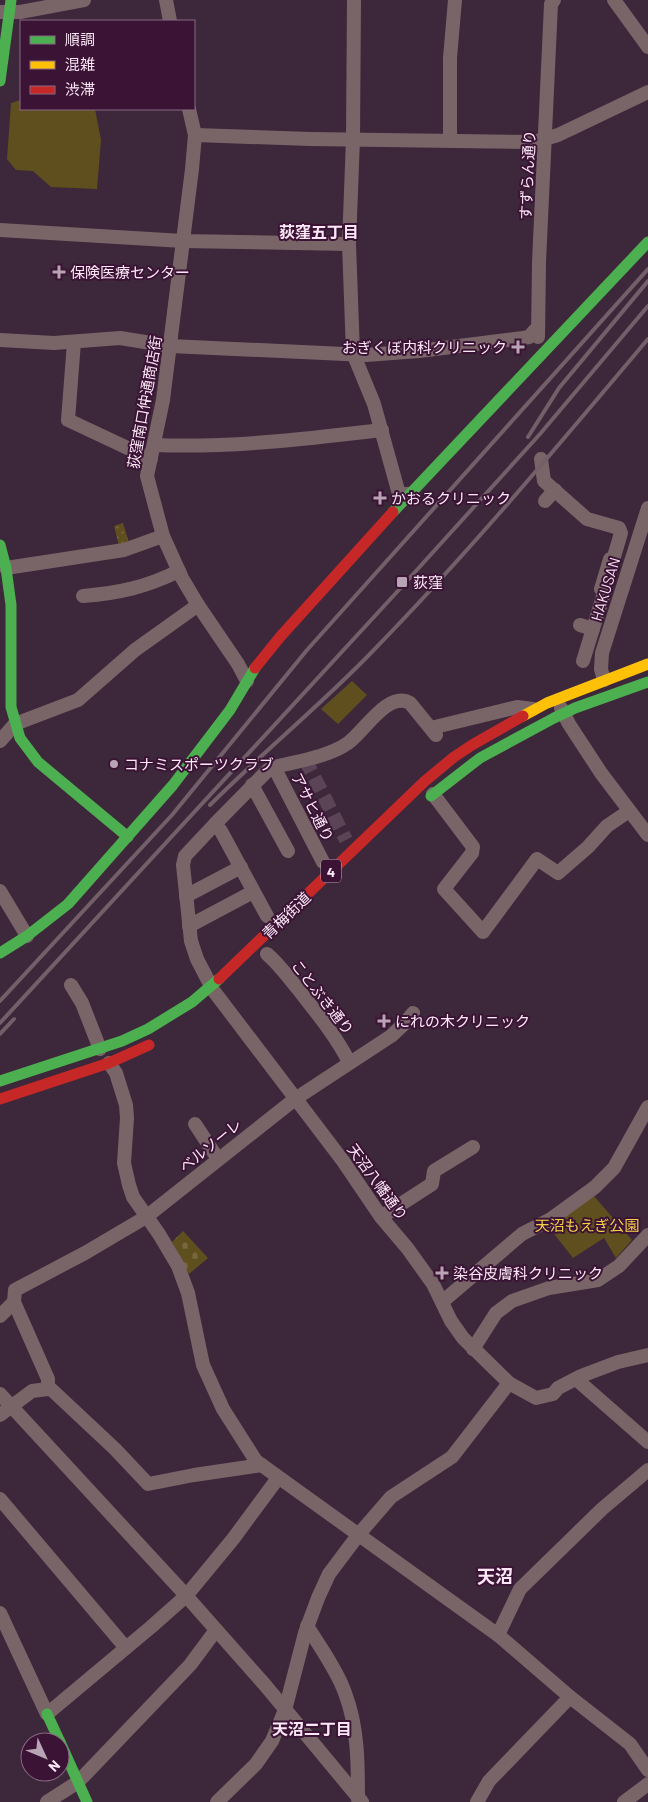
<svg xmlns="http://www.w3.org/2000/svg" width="648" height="1802" font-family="Barlow,'Noto Sans JP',sans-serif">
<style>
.grass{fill:url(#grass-dots)}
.cemetery{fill:url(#cemetery-stones)}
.park{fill:#604f1e}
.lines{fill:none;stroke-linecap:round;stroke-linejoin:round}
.street-tunnel{stroke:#5a4456;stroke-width:14;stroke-dasharray:14 7;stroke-linecap:butt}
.street{stroke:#796568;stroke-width:14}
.fast{stroke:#4caf50;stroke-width:11}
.slow{stroke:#ffc107;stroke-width:11}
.jam{stroke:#c62828;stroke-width:11}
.rail{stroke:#735f69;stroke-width:4}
.poi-dot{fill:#b9a4b5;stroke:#3b1435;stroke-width:2}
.labels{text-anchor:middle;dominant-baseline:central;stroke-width:4;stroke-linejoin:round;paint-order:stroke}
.shield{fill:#3b1435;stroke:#c2a8bd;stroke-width:1}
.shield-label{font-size:14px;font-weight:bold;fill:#fce7f7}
.street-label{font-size:15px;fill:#fce7f7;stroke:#3b1435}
.poi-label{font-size:15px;fill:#fce7f7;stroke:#3b1435;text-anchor:start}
.park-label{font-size:15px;fill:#f4d048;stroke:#3b1435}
.neighbourhood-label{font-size:16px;font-weight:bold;fill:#fce7f7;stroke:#3b1435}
.quarter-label{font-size:18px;font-weight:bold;fill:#fce7f7;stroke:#3b1435}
</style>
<defs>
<pattern id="grass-dots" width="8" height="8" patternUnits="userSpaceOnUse" patternTransform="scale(1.25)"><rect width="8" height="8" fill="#604f1e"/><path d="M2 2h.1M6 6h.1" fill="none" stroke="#78683f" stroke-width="1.8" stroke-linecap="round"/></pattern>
<pattern id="cemetery-stones" width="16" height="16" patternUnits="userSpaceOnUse" patternTransform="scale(1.25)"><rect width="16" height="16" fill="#604f1e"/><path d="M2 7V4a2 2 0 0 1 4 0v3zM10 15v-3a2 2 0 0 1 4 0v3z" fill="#78683f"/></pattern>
</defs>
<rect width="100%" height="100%" fill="#3d273a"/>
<!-- grass -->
<path class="grass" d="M123,523L129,543L119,546L114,526Z"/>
<!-- cemetery -->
<path class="cemetery" d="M183,1231L208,1258L189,1274L172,1242Z"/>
<!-- park -->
<g class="park">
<path d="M21,100V109H95L101,140L97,189L51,187L33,171L16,170L7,159L11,103Z"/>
<path d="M352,681L367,695L338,724L321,709Z"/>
<path d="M594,1196L632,1240L616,1258L604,1238L573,1258L548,1226Z"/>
</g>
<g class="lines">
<!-- street-tunnel -->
<path class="street-tunnel" d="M305,759L346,840"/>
<!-- street -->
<g class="street">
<path d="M166,0L170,21"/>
<path d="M354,0L353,139L349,244L353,353L374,404L399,494H410"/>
<path d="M614,0L648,47"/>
<path d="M1,12H20L84,0"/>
<path d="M189,109L195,135L192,169L163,400L147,476L163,536L182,578L198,605L238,664L247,681"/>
<path d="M195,135L310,139L534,142L558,135L648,92"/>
<path d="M450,140V58L455,0"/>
<path d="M0,230L183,241L349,244"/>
<path d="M538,337L539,262L551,4L554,0"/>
<path d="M0,340L54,343L120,338L170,346L366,355L419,351L523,338L529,337L537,328"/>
<path d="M74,342L68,420L151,459"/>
<path d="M154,445C231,448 306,439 382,430"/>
<path d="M541,459L544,481L587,519L619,528L621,533L613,560L610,559L601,589L605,590"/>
<path d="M545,501L555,490"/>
<path d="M6,568L124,550L163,536"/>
<path d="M83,596C120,593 146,587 179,571"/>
<path d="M580,625L593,629"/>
<path d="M583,661L605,590"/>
<path d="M604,680L601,669L602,653L648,508"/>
<path d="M561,708L569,724L601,773L648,835"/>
<path d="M431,728L517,707L533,709"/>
<path d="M436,735L410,703C388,690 364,732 348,743C328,757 298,761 274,767L268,770L215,824L185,856L183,865L191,941L197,959L213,990L343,1161L381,1217L408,1249L433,1284L451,1321L463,1338L509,1383L536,1398L553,1394L558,1388L581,1376L618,1362L648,1355"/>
<path d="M0,741L15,724L78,700L135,650L198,605"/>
<path d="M274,767L323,862"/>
<path d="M252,785L288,851"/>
<path d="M433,794L473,847L472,853L444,889L483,932L537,859L558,873L588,847L607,826L629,811"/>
<path d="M215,824L221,831L267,916"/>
<path d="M0,891L27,936"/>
<path d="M186,896L241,867"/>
<path d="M189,926L253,892"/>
<path d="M267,954C279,964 288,977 298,989C316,1012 336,1036 349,1062"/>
<path d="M71,985L82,1003L100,1049"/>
<path d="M109,1063L116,1073L126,1105L127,1118L124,1163L129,1185L133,1197L159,1234L178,1266L188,1293L203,1365L223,1409L256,1461L498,1635L570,1697L630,1744L648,1770"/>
<path d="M195,1124L218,1159"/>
<path d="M381,1217L432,1184L434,1171L473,1147"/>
<path d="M442,1302L522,1234L551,1219L595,1187L614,1168L648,1107"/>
<path d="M0,1316L14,1302"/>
<path d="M473,1349L496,1313L512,1301L549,1288L598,1280L619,1266L648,1235"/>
<path d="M576,1379L648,1442"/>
<path d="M0,1394L181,1590L265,1685L362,1802"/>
<path d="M0,1415L32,1391L48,1389"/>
<path d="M262,1465L194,1475L148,1484L115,1449L52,1390L48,1389V1379L14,1302L15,1290L85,1253L146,1217L295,1099L391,1036L405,1023L413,1013"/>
<path d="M0,1499L126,1648"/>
<path d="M0,1613L47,1714L151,1627L186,1596L233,1539L278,1478"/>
<path d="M307,1626C319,1645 338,1672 345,1693C358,1727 358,1763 358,1799"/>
<path d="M498,1635L520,1589L602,1509L648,1470"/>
<path d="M47,1802L78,1782L190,1665L216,1630"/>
<path d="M217,1802L256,1764L272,1741L285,1710L305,1633L318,1598L329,1574L359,1534L391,1497L452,1457L509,1383"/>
<path d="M477,1802L489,1781L570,1697"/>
<path d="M624,1802L648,1784"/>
</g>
<!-- fast -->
<g class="fast">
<path d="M0,81L11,0"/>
<path d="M393,512L648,242"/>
<path d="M0,545L6,568L11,605V707L20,738L38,762L128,837"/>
<path d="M431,796L480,758L554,718L575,708L648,682"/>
<path d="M0,953L27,936L68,904L173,785L230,710L255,668"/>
<path d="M0,1081L122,1041L148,1029L192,1002L219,979"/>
<path d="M47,1714L60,1742"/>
<path d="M60,1742L87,1802"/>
</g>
<!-- slow -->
<path class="slow" d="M523,716L547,703L648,664"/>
<!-- jam -->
<g class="jam">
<path d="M255,668L280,637L393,512"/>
<path d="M219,979L425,781L454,757L472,745L523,716"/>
<path d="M0,1099L109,1063L149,1045"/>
</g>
<!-- rail -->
<g class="rail">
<path d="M528,437L559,388L648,281"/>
<path d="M210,805C261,754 317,708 367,657C466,556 557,447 648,339"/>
<path d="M0,1001L172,815L307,650L648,269"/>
<path d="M0,1023L396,593L540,434L648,306"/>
<path d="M0,1034L14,1019"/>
</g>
</g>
<!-- markers -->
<g class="poi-dot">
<path d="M56.5 264.5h5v5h5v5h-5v5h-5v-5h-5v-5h5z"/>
<path d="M515.5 339.5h5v5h5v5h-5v5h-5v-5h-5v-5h5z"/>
<path d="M377.5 490.5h5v5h5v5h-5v5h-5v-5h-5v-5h5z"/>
<rect x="396" y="576" width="12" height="12" rx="2.5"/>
<circle cx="114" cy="764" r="5"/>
<path d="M381.5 1013.5h5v5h5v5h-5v5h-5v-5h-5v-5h5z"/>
<path d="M439.5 1265.5h5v5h5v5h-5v5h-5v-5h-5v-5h5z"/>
</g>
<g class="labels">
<!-- shield labels -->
<rect class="shield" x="321" y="859.5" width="20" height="23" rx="4"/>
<g class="shield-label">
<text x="331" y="871">4</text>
</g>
<!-- street labels -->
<g class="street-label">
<text transform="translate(527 175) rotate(-87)">すずらん通り</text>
<text transform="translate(144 402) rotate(-80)">荻窪南口仲通商店街</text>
<text transform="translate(605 589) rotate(-73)">HAKUSAN</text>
<text transform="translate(313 807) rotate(63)">アサヒ通り</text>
<text transform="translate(286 915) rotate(-44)">青梅街道</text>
<text transform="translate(323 997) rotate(52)">ことぶき通り</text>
<text transform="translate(210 1145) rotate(-39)">ベルソーレ</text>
<text transform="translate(378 1182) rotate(54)">天沼八幡通り</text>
</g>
<!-- poi labels -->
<g class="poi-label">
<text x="70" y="272">保険医療センター</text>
<text x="507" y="347" text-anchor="end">おぎくぼ内科クリニック</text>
<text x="391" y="498">かおるクリニック</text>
<text x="413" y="582">荻窪</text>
<text x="124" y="764">コナミスポーツクラブ</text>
<text x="395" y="1021">にれの木クリニック</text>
<text x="453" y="1273">染谷皮膚科クリニック</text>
</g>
<!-- park labels -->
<g class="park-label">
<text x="587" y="1225">天沼もえぎ公園</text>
</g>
<!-- neighbourhood labels -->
<g class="neighbourhood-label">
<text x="319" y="231">荻窪五丁目</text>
<text x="312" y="1728">天沼二丁目</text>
</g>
<!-- quarter labels -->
<g class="quarter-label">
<text x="495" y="1576">天沼</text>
</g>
</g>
<!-- legend -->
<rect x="20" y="20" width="175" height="90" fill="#3b1435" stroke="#886883"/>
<rect x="30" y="36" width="25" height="8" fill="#4caf50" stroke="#886883"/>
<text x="65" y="45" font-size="15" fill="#fce7f7">順調</text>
<rect x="30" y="61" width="25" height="8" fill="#ffc107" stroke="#886883"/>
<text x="65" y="70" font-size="15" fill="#fce7f7">混雑</text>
<rect x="30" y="86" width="25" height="8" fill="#c62828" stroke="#886883"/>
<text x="65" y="95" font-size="15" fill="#fce7f7">渋滞</text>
<!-- north arrow -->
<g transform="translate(45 1757) rotate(134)"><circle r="24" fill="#3b1435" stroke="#886883"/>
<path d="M0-4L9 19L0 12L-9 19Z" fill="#b9a4b5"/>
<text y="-8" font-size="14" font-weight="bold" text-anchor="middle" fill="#fce7f7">N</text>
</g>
</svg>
